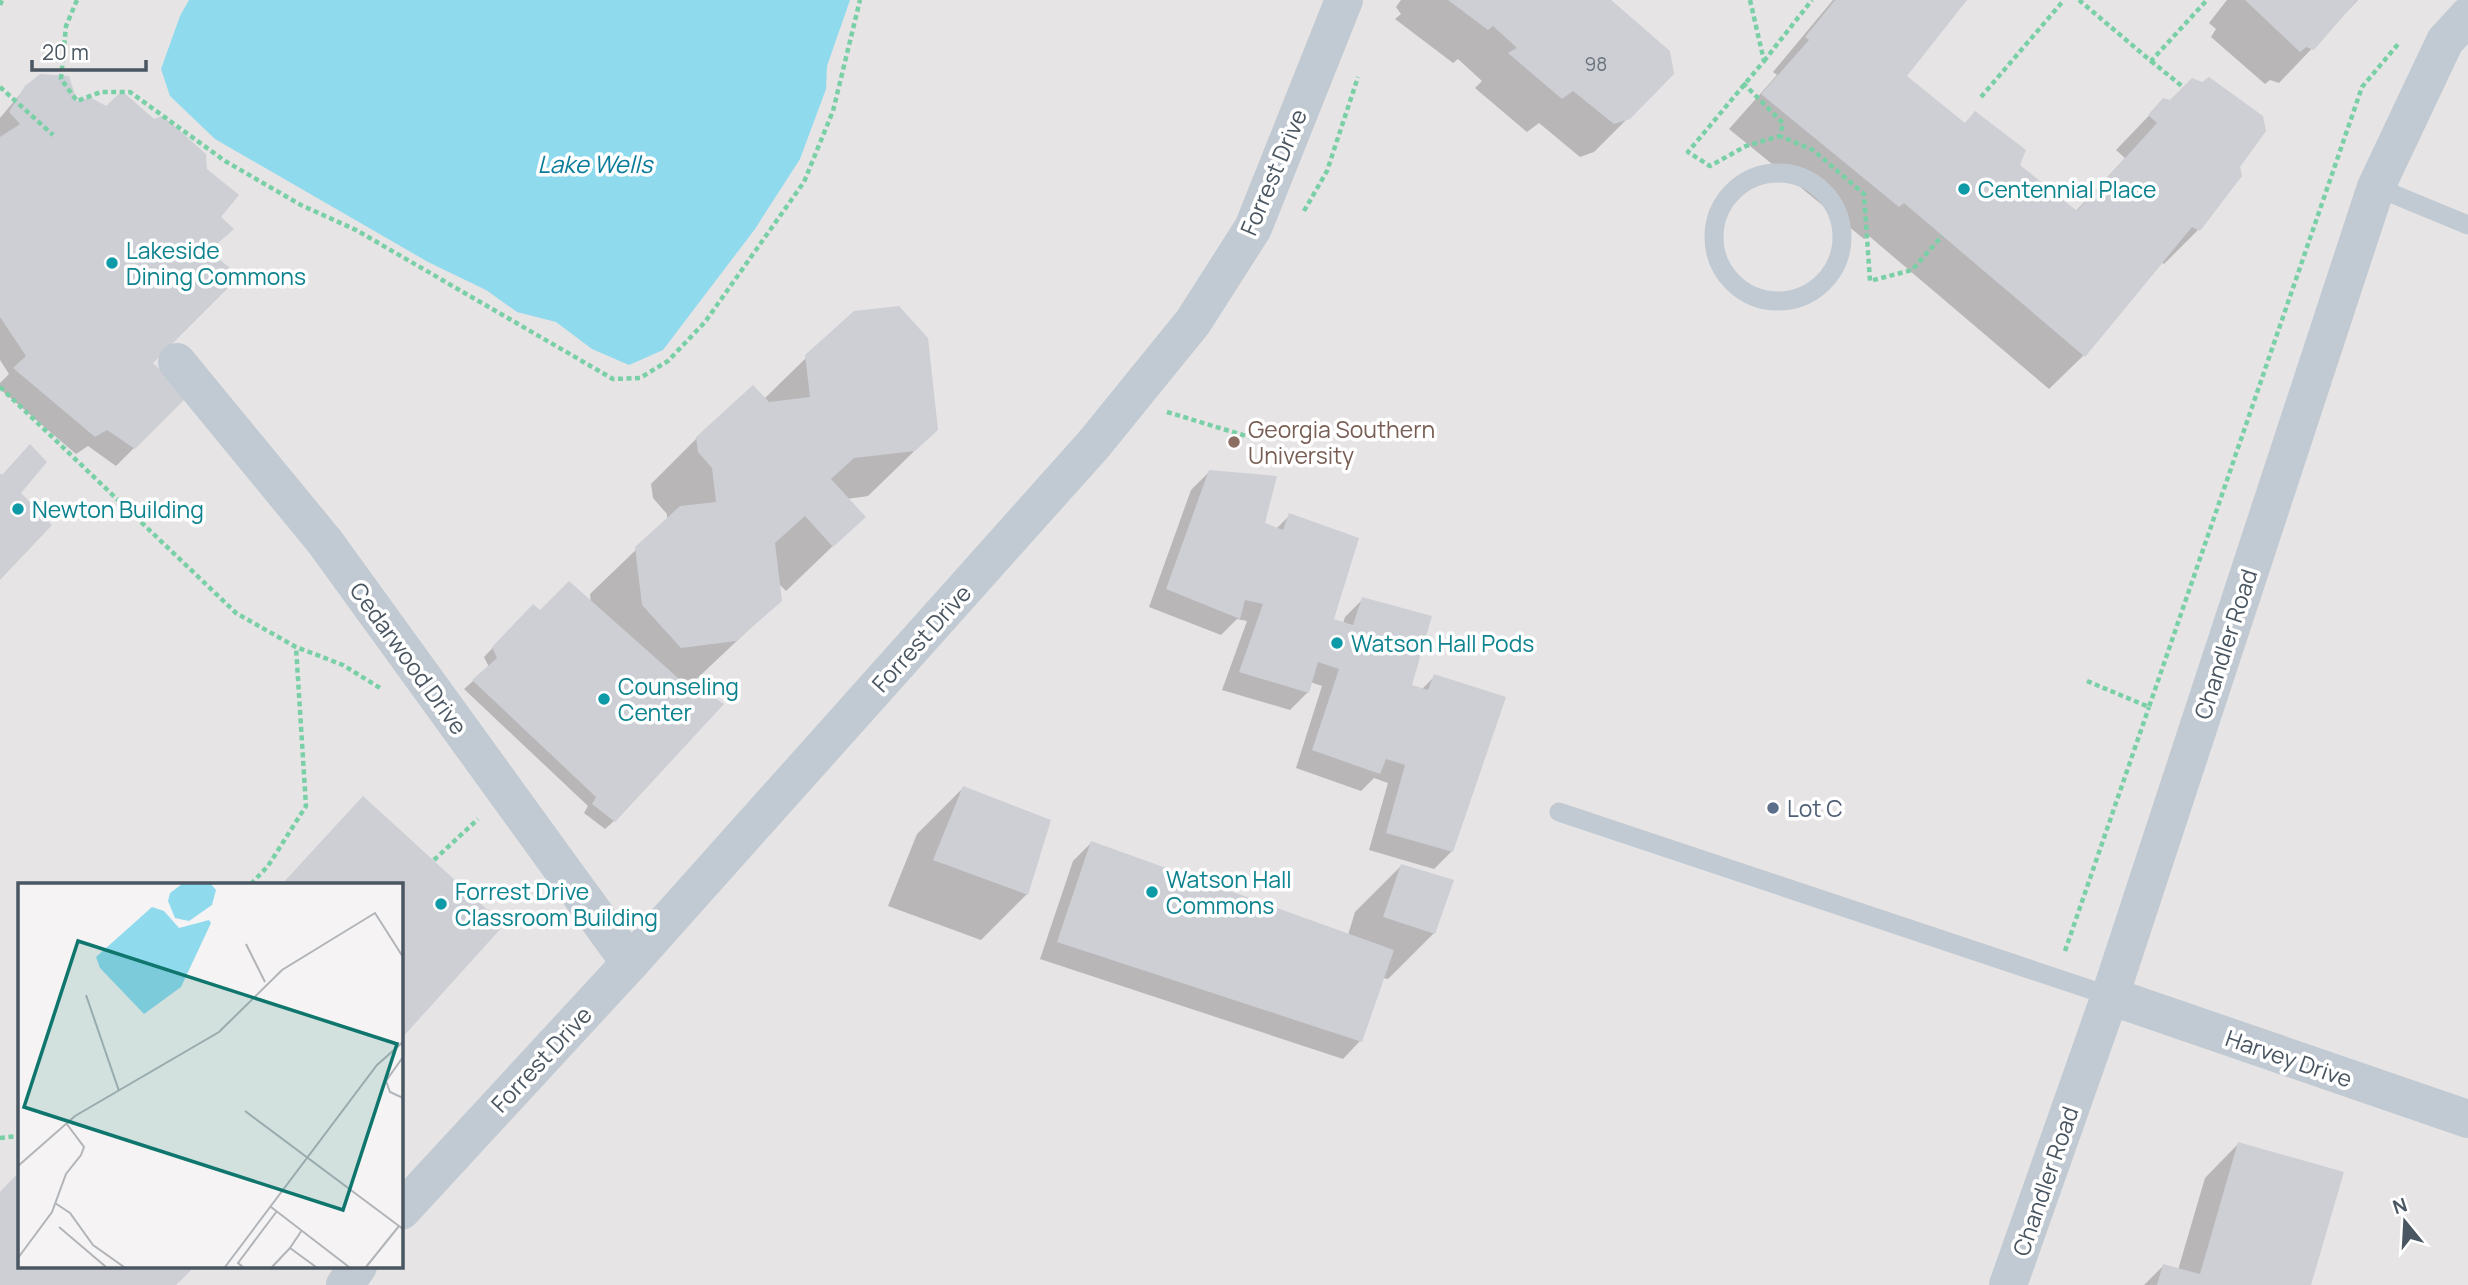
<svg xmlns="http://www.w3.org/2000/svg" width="2468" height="1285" font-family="Manrope,sans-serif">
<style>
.education{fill:#e6e4e5;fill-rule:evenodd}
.water{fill:#90daee}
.shadow{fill:#0003}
.building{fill:#cdcfd5}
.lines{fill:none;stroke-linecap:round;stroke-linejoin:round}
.path{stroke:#7ad0a6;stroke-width:4.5;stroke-dasharray:5 3.5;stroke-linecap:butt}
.service{stroke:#c1cad2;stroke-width:19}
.minor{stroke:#c1cad2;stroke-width:38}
.culture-dot{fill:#0f9aa8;stroke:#fff;stroke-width:2.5}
.education-dot{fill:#8d6e63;stroke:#fff;stroke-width:2.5}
.service-dot{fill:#5c6f8a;stroke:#fff;stroke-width:2.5}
.labels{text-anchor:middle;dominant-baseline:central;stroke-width:7;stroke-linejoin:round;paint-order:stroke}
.number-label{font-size:19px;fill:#6b747e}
.street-label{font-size:23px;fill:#4a5661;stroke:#fff}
.culture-label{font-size:23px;fill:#0d838f;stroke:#fff;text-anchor:start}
.education-label{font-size:23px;fill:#785e54;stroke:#fff;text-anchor:start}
.service-label{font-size:23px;fill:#4e5e75;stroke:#fff;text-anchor:start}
.water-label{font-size:24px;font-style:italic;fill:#0c7c9b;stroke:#fff}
.inset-road{fill:none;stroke:#b1b4b9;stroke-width:2}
.view{fill:#0f766e;fill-opacity:0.15;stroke:#0f766e;stroke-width:3.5}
.inset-edge{fill:none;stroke:#4a5661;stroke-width:3.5}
</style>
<rect width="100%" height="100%" fill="#f5f3f3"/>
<!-- education -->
<path class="education" d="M0,0H2468V1285H0ZM19,884H401V1266H19Z"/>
<!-- water -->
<path class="water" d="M189,0H850L827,66L826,89L800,159L755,229L663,350L629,365L592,349L556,322L517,312L486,290L428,262L215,139L170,96L161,69L180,16Z"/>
<!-- shadow -->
<g class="shadow">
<path d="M1401,0H1609L1672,74L1594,152L1580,157L1539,123L1527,132L1475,88L1482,81L1458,59L1453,63L1395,19L1401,14L1396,7Z"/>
<path d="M1833,0H1966L1904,76L1964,124L1975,113L2018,165L2075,212L2125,158L2116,150L2164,100L2198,230L2164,264L2161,262L2083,356L2049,389L1869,236L1864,239L1729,129L1777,75L1773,72Z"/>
<path d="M2227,0H2358L2279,83L2270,80L2265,84L2211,37L2216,29L2209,23Z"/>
<path d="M26,87L76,103L206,170L218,217L208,252L151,363L186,396L116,466L88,446L76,454L0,389V383L9,374L0,360V118Z"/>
<path d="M807,357L936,430L868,496L847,499L863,517L786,591L778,583L780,600L687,688L614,821L605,829L584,813L588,806L464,689L489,667L484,657L533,606L540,612L591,603L590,594L667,520V514L653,498L651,484L697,438L764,399Z"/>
<path d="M1209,472L1263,524L1276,529L1290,515L1332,620L1343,623L1345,617L1363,599L1410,687L1421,690L1435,676L1452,851L1434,869L1369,850L1388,783L1374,778L1361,791L1296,768L1322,686L1310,682L1308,692L1290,710L1222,690L1247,621L1237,619L1221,635L1149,607L1191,490Z"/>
<path d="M963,788L1027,894L981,940L888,906L917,834Z"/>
<path d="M355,807L502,925L401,1036V884H283Z"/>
<path d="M1091,843L1348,935L1355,912L1401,866L1434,933L1388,979L1383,978L1360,1041L1343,1059L1040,959L1073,861Z"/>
<path d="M2238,1144L2309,1285H2144L2163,1266L2178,1270L2205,1178Z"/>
<path d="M19,1174V1266H186L189,1269L174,1285H0V1194Z"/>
</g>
<!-- building -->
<g class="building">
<path d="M1448,0H1611L1670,51L1674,74L1630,119L1614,124L1573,91L1562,99L1508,53L1517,48L1493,26L1488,30Z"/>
<path d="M1835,0H1967L1907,76L1965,123L1975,111L2026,150L2020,165L2077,211L2157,123L2148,115L2163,98L2170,100L2192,78L2202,82L2209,77L2263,116L2266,131L2240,167L2242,176L2200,231L2192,227L2085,357L1904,203L1899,207L1761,94L1809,40L1805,37Z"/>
<path d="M2245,0H2357L2314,50L2306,47L2300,52Z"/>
<path d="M40,74L69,76L77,101L90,97L106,106L122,91L154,119L163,116L206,154L207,169L239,195L221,217L234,229L209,251L240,276L153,363L188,396L135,449L107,430L95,437L13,368L26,356L0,317V137L20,124L9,112L25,86Z"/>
<path d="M899,306L928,338L938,430L915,451L854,458L831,479L866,517L833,547L805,516L775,543L782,601L736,641L681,648L642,605L635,547L680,506L716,502L712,468L698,452L696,437L753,385L769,402L810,397L805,355L854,311Z"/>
<path d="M30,444L47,462L21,493L52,525L0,580V473L2,475Z"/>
<path d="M1209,470L1277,476L1265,523L1283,530L1289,513L1359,538L1334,619L1353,625L1362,597L1432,616L1412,685L1428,690L1434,674L1506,697L1453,852L1386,833L1405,765L1386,759L1380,774L1312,750L1339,669L1318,662L1309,693L1239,672L1263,604L1245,600L1240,619L1166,589Z"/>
<path d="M569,581L695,693L699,687L724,704L615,822L592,804L596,797L472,680L497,658L492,647L533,604L540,610Z"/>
<path d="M963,786L1051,820L1028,895L933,860Z"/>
<path d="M363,796L504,925L401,1039V884H282Z"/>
<path d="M1091,841L1394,950L1362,1042L1057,942Z"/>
<path d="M1401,864L1454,880L1435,934L1383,917Z"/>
<path d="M2238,1142L2344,1172L2311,1285H2157L2163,1264L2200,1274Z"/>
<path d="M19,1172V1266H188L192,1269L176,1285H0V1192Z"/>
</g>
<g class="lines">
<!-- path -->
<g class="path">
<path d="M77,0L66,26L61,79L77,101L101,92H130L225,161L301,205L356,230L613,379L640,378L668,361L705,322L804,182L833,111L860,0"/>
<path d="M1750,0L1764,61L1688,152L1710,166L1746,146L1780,136"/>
<path d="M2079,0L2151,61L2207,0"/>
<path d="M0,5L2,0"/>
<path d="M1764,61L1812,0"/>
<path d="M2151,61L2183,87"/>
<path d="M1743,83L1783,123L1780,136L1813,150L1864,194L1870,281L1912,270L1942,236"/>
<path d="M0,87L53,135"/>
<path d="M1981,97L2064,0"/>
<path d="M1304,211L1327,171L1358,77"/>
<path d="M0,387L236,613L296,647L343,665L380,688"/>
<path d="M1167,412L1256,439"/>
<path d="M2087,681L2149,707L2362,87L2399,43"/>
<path d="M434,860L478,819"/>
<path d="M251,884L268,866L306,806L296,647"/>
<path d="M2065,951L2149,707"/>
<path d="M0,1138L19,1136"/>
</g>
<!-- service -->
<g class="service">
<circle cx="1778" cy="237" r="64"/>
<path d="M2376,187L2468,225"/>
<path d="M1559,812L2110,996"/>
</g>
<!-- minor -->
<g class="minor">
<path d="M177,362L325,542L630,963"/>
<path d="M2110,996L2468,1119"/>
<path d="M401,1211L630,963L1094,444L1193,322L1253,228L1344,0"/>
<path d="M345,1285L358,1266"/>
<path d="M2008,1285L2110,996L2376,187L2445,41L2468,16"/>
</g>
</g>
<!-- markers -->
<g class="culture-dot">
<circle cx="1964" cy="189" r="7"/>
<circle cx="112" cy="263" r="7"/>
<circle cx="18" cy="509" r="7"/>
<circle cx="1337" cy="643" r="7"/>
<circle cx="604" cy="699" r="7"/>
<circle cx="1152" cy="892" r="7"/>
<circle cx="441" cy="904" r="7"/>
</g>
<circle class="education-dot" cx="1234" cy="442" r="7"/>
<circle class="service-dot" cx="1773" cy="808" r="7"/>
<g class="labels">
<!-- number labels -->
<g class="number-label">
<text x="1596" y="64">98</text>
</g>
<!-- street labels -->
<g class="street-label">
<text transform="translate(1273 172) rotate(-67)">Forrest Drive</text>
<text transform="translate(921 638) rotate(-48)">Forrest Drive</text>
<text transform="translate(2225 644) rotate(-72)">Chandler Road</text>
<text transform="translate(409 658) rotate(54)">Cedarwood Drive</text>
<text transform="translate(2289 1058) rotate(19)">Harvey Drive</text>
<text transform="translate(541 1059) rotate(-47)">Forrest Drive</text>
<text transform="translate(2045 1181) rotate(-71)">Chandler Road</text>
</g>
<!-- culture labels -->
<g class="culture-label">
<text x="1978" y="189">Centennial Place</text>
<text x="126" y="250">Lakeside<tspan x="126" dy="26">Dining Commons</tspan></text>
<text x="32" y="509">Newton Building</text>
<text x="1351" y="643">Watson Hall Pods</text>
<text x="618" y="686">Counseling<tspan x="618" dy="26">Center</tspan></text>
<text x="1166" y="879">Watson Hall<tspan x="1166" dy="26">Commons</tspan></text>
<text x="455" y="891">Forrest Drive<tspan x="455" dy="26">Classroom Building</tspan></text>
</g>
<!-- education labels -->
<g class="education-label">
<text x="1248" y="429">Georgia Southern<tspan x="1248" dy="26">University</tspan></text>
</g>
<!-- service labels -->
<g class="service-label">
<text x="1787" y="808">Lot C</text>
</g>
<!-- water labels -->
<g class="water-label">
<text x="595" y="163">Lake Wells</text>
</g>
</g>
<!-- overview -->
<g transform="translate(18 883)">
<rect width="385" height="385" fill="#f5f3f3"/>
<path d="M164,1H193L198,7L194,22L171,38L157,35L150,18L152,10ZM134,24L146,28L161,45L191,37L193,40L163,104L126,131L82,85L78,74Z" fill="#90daee"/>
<path class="inset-road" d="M228,61L247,99M68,112L101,208M385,174L368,198L372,209L385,215M227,228L385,346M0,283L57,233L201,149L264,87L357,30L385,74M37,320L52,330L75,362L106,384M253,324L331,384M41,344L88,384M284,347L272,365L298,384M0,375L34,329L48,291L63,272L66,264L48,240M207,384L359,182L385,159M225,384L220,380L259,328M254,384L272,365M348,384L381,343"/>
<path class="view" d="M60,58L379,161L325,327L6,224Z"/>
<rect width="385" height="385" class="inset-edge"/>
</g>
<!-- north arrow -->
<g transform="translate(2405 1222) rotate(342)" stroke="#ffffff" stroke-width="5" paint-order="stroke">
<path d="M0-5L12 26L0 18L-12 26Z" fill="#4a5661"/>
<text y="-10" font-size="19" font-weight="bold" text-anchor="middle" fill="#4a5661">N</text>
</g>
<!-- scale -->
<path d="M32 60v10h114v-10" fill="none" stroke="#4a5661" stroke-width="3.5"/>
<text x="42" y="60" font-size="21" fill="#4a5661" stroke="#ffffff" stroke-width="5" paint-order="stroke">20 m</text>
</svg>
